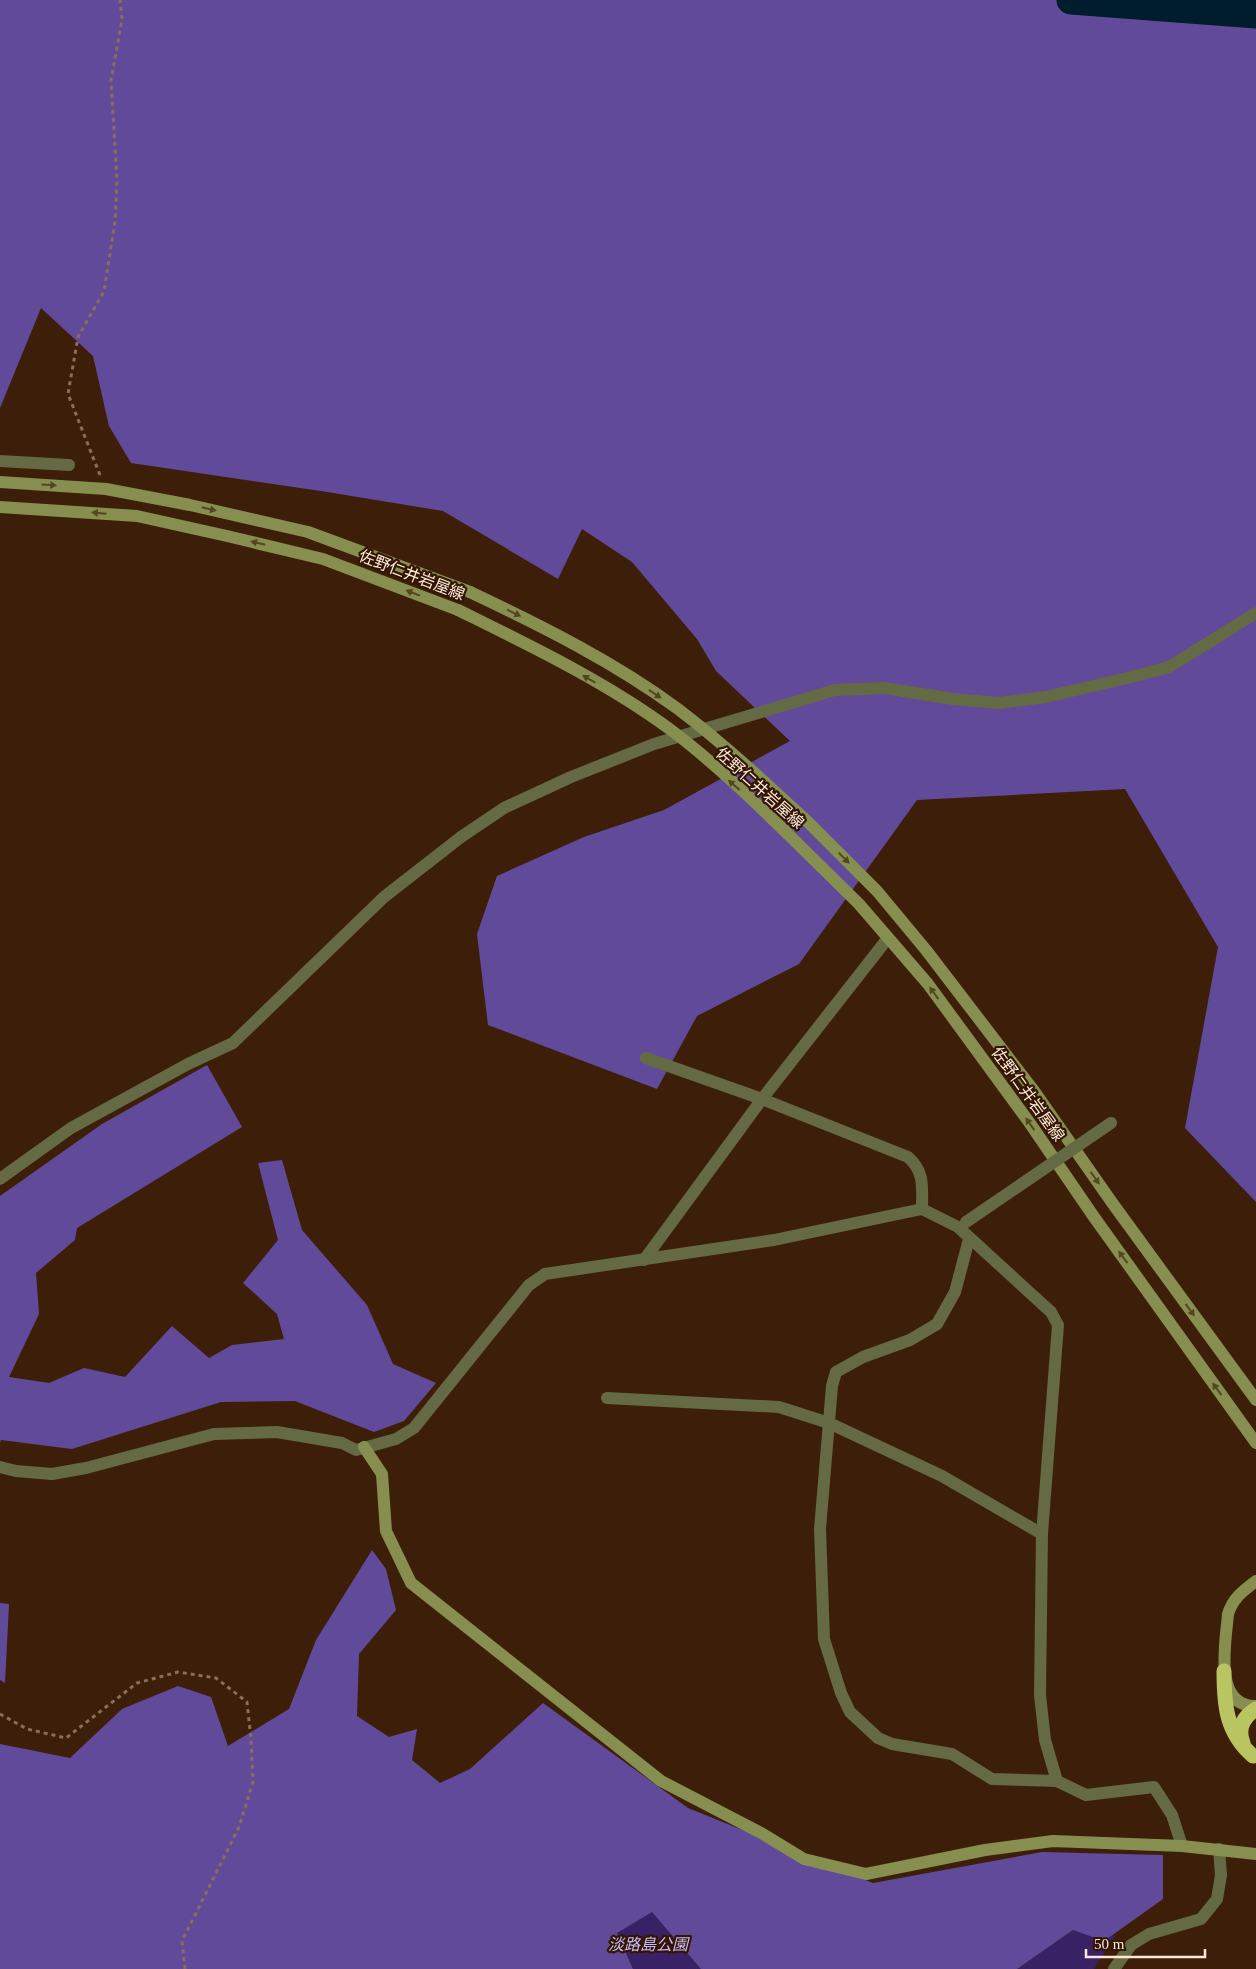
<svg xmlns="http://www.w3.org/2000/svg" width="1256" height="1969" font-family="'Times New Roman','Noto Sans JP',serif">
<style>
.green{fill:#392166}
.forest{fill:#624a9b}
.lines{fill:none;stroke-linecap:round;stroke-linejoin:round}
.river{stroke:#001d2d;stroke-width:29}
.path{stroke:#886e5b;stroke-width:3;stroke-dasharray:4 4;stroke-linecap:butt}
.street{stroke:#646a43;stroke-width:12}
.secondary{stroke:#878f50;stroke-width:12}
.highway{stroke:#b9c560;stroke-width:15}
.street-bridge{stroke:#646a43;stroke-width:12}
.secondary-bridge{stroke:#878f50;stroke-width:12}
.oneway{fill:#544621}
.labels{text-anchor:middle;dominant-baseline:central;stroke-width:4.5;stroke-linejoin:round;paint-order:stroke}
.street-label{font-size:16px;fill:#fde8db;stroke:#321601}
.park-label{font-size:16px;font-style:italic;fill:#cbbbfe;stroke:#321601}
</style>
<rect width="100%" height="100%" fill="#3d1f09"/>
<!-- green -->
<g class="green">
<path d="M652,1912L701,1969H633L617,1933Z"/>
<path d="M1082,1924L1115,1936L1094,1969H1017Z"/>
</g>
<!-- forest -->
<g class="forest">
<path d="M0,0H1256V1202L1185,1128L1218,947L1125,789L917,800L799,964L697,1016L657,1089L488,1025L477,934L497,876L584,837L664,810L790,741L716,671L697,639L632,562L582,529L558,579L443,511L321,491L131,463L109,426L93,356L41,308L0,408Z"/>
<path d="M207,1065L242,1127L77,1228L75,1240L36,1273L39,1314L9,1377L49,1383L84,1368L125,1377L172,1326L209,1358L232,1345L284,1339L277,1314L243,1283L278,1240L258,1163L282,1160L302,1230L367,1305L393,1364L436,1383L404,1421L374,1432L295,1401L221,1402L72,1449L1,1440L0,1443V1196L102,1124Z"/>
<path d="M372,1550L386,1569L396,1610L359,1654L357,1716L389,1737L417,1729L412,1760L440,1783L470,1769L543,1703L688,1808L873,1883L1042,1852L1163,1855V1899L1104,1941L1073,1930L1017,1969H701L652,1912L617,1933L633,1969H0V1744L70,1758L122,1709L178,1686L211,1697L228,1746L289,1709L316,1640Z"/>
<path d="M0,1603L9,1604L5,1683L0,1680Z"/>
</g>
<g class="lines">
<!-- river -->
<path class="river" d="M1071,0L1256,14"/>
<!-- path -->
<g class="path">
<path d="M100,475L68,394L78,337L104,291L115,222L117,180L111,81L122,19L120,0"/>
<path d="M0,1714L27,1729L66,1738L137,1683L178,1672L216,1678L247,1702L251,1739L253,1782L239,1827L182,1941L185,1969"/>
</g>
<!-- street -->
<g class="street">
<path d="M0,461L69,465"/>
<path d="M646,1058L762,1099L908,1157C925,1172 922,1187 922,1209"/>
<path d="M0,1179L71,1128L188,1064L233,1043L384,897L461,837L504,808L571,777L654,744L835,690L885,688L953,699L999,703L1046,697L1131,677L1169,667L1256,613"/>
<path d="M969,1239L955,1292L937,1324L910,1340L863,1357L836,1372L832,1386L820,1529L824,1639L841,1693L850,1712L878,1738L892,1744L952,1754L992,1779L1057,1781L1086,1795L1154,1787L1172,1815L1182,1846"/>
<path d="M644,1260L762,1099L888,938"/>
<path d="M607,1398L779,1407L829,1423L942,1476L1042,1534"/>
<path d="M0,1467L16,1471L52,1474L86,1468L214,1434L277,1432L342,1443L356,1450L396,1439L414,1428L529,1285L545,1274L774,1240L922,1209L958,1227L1051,1312L1058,1325L1042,1534L1040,1695L1045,1740L1057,1781"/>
<path d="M1114,1969L1131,1945L1149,1934L1201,1919L1217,1899L1221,1875L1219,1849"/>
</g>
<!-- secondary -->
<g class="secondary">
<path d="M0,482L106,489L190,505L308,532L470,592"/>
<path d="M0,507L137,516L227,536L323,559L458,610"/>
<path d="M809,823L877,891L926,950L1034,1091L1113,1204L1256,1400"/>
<path d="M796,842L859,904L928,984L1029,1122L1094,1217L1256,1443"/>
<path d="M364,1447L382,1474L386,1531L411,1583L661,1781L763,1834L804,1859L866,1874L985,1850L1053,1841L1182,1846L1256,1854"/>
<path d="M1256,1581C1243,1591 1233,1598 1228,1614C1226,1641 1212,1707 1256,1706"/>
</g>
<!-- highway -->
<g class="highway">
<path d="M1224,1671C1224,1705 1226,1733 1253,1756"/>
<path d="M1243,1743C1237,1728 1243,1717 1256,1709"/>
</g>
<!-- street-bridge -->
<path class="street-bridge" d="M966,1222L1111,1123"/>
<!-- secondary-bridge -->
<g class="secondary-bridge">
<path d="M470,592C542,626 614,662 678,709C724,744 767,784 809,823"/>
<path d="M458,610C531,646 606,682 671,730C715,763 757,804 796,842"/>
</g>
</g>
<!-- one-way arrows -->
<defs><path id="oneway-solid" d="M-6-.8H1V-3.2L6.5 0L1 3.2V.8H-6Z" transform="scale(1.25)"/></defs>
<g class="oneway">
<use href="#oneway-solid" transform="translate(49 485) rotate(4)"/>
<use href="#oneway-solid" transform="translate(209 509) rotate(13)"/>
<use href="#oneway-solid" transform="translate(99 513) rotate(-175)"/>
<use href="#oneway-solid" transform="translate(258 543) rotate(-167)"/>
<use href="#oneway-solid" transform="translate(413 593) rotate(-159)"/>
<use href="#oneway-solid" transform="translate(514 613) rotate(26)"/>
<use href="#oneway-solid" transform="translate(589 679) rotate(-150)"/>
<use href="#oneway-solid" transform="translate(655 694) rotate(34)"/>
<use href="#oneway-solid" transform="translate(734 785) rotate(-139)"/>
<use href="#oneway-solid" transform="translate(844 858) rotate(45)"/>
<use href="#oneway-solid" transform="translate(934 993) rotate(-126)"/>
<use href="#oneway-solid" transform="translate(1030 1124) rotate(-125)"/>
<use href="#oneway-solid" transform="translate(1095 1178) rotate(55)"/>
<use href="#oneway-solid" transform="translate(1123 1257) rotate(-126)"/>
<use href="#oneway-solid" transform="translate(1190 1310) rotate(54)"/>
<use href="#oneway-solid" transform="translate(1217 1389) rotate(-126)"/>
</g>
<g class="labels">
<!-- street labels -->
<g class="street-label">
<text transform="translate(412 575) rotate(21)">佐野仁井岩屋線</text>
<text transform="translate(760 788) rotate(42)">佐野仁井岩屋線</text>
<text transform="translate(1028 1094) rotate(54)">佐野仁井岩屋線</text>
</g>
<!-- park labels -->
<g class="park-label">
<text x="648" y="1944">淡路島公園</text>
</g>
</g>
<!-- scale -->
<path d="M1086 1949v8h119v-8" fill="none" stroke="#fde8db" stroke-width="2.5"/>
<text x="1094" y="1949" font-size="15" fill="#fde8db" stroke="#321601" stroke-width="4" paint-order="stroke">50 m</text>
</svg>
